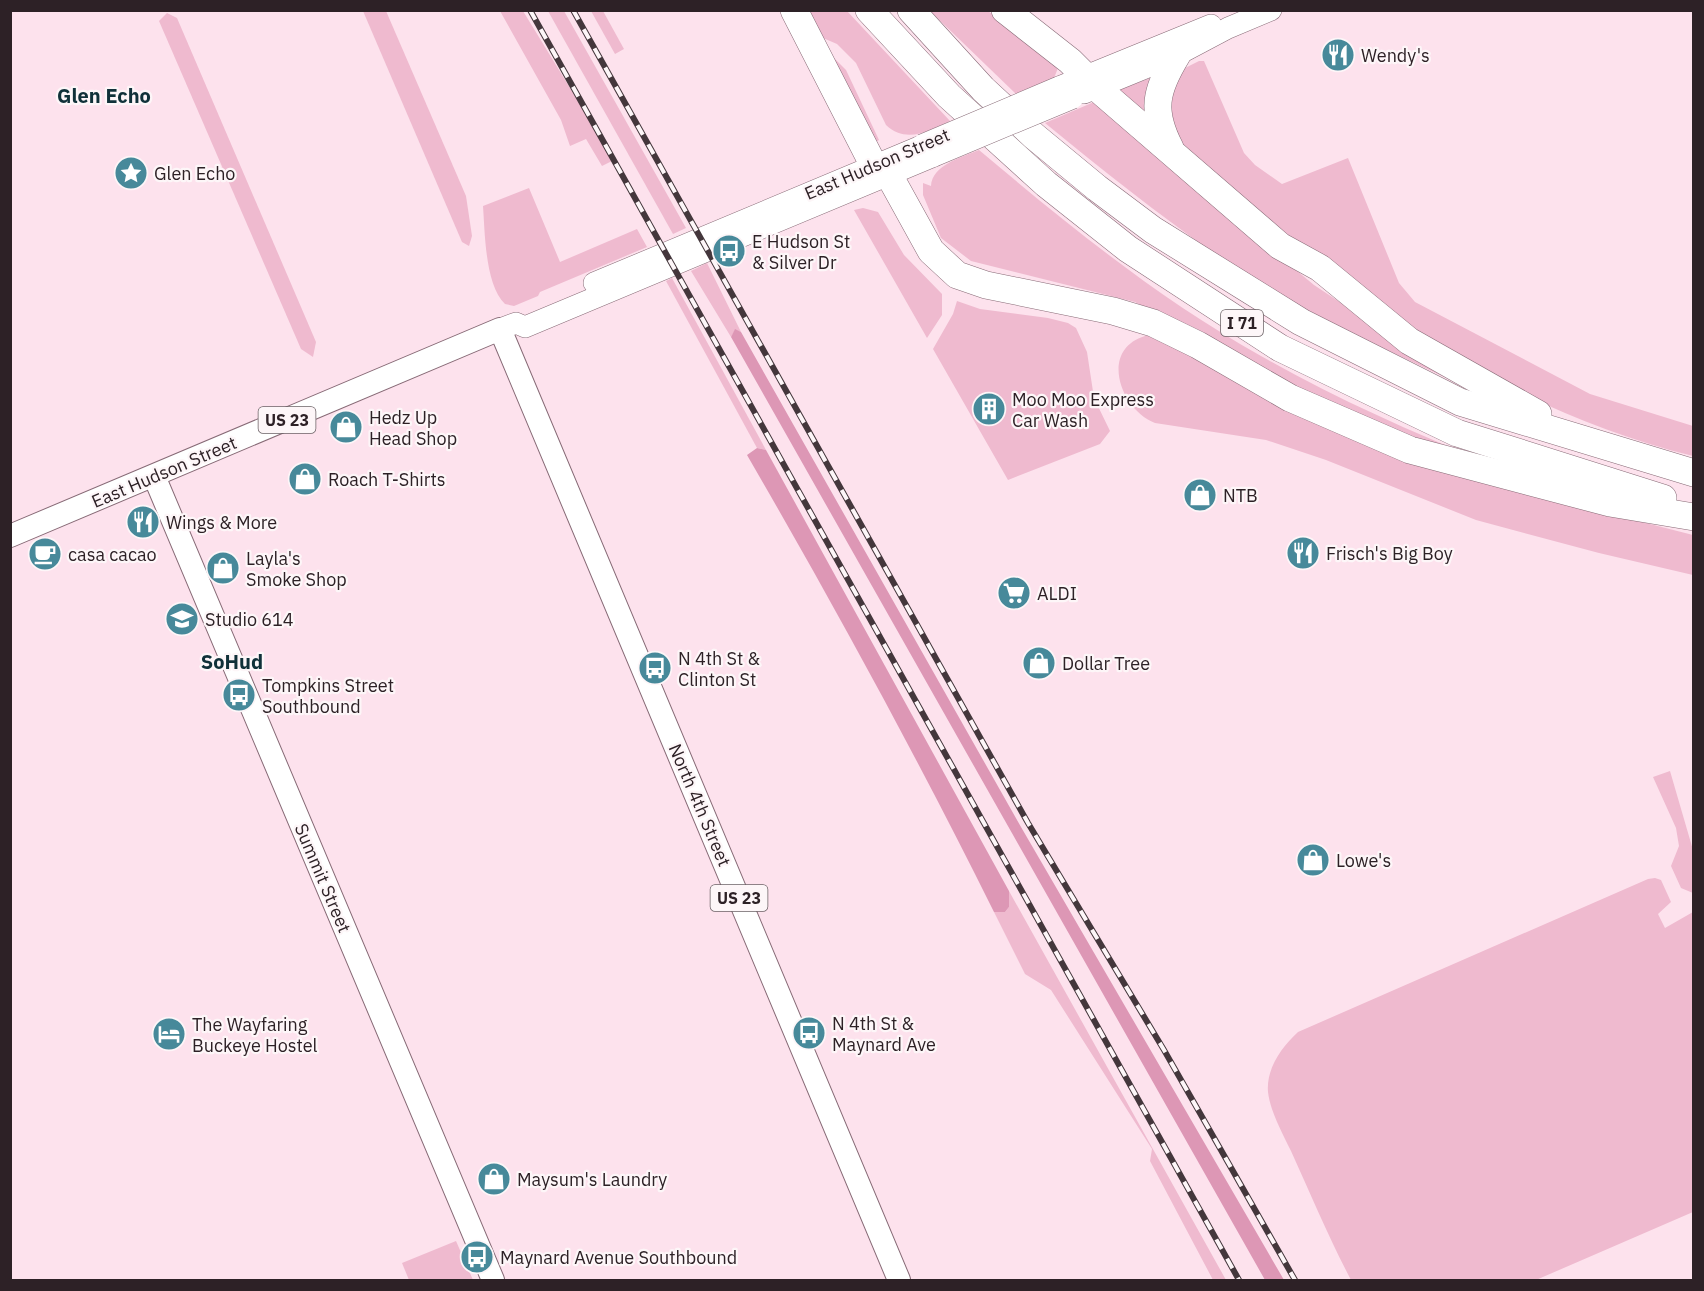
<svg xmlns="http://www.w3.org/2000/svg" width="1704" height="1291" font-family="'IBM Plex Sans',sans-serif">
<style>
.green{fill:#efbacf}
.forest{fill:#dd97b5}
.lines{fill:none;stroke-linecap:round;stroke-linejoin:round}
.secondary-casing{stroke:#876a76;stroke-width:22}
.primary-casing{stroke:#876a76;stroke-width:24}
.motorway-casing{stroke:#876a76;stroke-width:28}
.secondary{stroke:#fff;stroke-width:21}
.primary{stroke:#fff;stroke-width:22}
.motorway{stroke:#fff;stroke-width:27}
.rail-casing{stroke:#44373c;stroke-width:6}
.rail{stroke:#fdf6f8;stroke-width:4;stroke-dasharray:11;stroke-linecap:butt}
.secondary-bridge-casing{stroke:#876a76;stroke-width:22;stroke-linecap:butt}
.secondary-bridge{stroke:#fff;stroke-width:21}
.labels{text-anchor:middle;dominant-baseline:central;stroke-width:4.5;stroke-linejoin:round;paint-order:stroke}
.shield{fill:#fdf6f8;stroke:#6b6165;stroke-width:1.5}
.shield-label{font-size:16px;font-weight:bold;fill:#2d2126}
.poi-label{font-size:18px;fill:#2d2126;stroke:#fdf6f8;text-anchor:start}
.street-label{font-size:18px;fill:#2d2126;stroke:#fdf6f8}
.neighbourhood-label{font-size:20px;font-weight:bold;fill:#103139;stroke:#fdf6f8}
</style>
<rect width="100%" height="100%" fill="#fde2ed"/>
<!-- green -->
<g class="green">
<path d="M363,11H386L466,196L472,236L469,246L462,242Z"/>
<path d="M500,11H523L614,160L602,166L586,139L570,146L561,120Z"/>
<path d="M548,11H564L686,228L673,234Z"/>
<path d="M591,11H603L624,49L615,54Z"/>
<path d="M802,11H847L950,121C929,131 906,144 886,125L856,63L837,44L816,35Z"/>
<path d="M930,11H988L1055,62L1058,68L1054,78L1016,94Z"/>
<path d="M167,13L177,18L316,342L313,357L301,349L159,21Z"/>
<path d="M831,55L846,70L879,140L874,143Z"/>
<path d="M1199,61H1204L1244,153L1255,165L1282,184L1348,158L1399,283L1415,302L1590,394L1693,426V456C1534,417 1403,333 1276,232C1237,201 1202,163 1166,129L1176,75L1181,70Z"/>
<path d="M1156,76L1150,124L1115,91Z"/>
<path d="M1101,99L1231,216L1314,285L1460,382L1459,384C1400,356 1340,329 1283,297C1198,247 1121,185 1045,123Z"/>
<path d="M979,150C1068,225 1159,299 1261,356C1333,397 1409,431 1486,462L1365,428L1135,302L971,261L941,238L923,195V183L931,186C932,165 962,157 979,150Z"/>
<path d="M529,188L560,262L637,229L647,247L540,292L538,296L514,306L505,304C485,285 485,233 483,206Z"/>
<path d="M863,208L878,212L904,255L942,294V315L927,338L854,210Z"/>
<path d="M707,263L741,332L735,330L731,337L691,271Z"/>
<path d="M672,278L766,450L757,448L666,281Z"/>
<path d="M957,301L980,309L1048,318L1068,323L1076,328L1087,352L1094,398L1110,431L1100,444L1008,480L933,349L953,314Z"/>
<path d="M1145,336H1154L1454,474L1693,535V575L1599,553L1476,520L1326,460L1266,440L1155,423C1120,409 1099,350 1145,336Z"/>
<path d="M1670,771L1693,850V893L1681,888L1671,866L1679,846L1676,828L1653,777Z"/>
<path d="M1655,878L1661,880L1671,902L1658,914L1665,928L1693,912V1212L1536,1280H1351C1329,1238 1311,1195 1291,1151C1283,1134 1270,1111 1268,1092C1266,1068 1282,1047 1298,1032L1648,879Z"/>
<path d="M1009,891L1226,1280H1213L1150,1161L1152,1149L1051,990L1025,974L994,912H1005L1009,907Z"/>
<path d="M456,1241L473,1280H409L402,1263Z"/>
</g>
<!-- forest -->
<g class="forest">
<path d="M735,329L741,332L1021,827L1284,1280H1265L731,337Z"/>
<path d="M757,448L766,450L1009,891V907L1005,912H994C917,757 834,605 747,455Z"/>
</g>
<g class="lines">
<defs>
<g id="secondary">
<path d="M1059,87L1211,25"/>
<path d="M1084,93L1177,55L1228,28L1271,10"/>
<path d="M594,283L919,147"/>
<path d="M500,329L516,323L525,327L934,156"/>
</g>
<g id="primary">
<path d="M154,476L493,1280"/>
<path d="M10,536L500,329L899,1280"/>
</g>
<g id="motorway">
<path d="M794,10L874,166L889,175L931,251L957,275L986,285L1113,311L1153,323L1198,345L1290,398L1410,450L1610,503L1694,517"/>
<path d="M869,10L949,96L1046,184L1128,249L1280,348L1457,433L1663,498"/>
<path d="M911,10L983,89L1034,136L1097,188L1153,230L1301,322L1460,402L1694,473"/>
<path d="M1005,10L1070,61L1097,88L1280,246L1320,268L1409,341L1538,414"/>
<path d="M1170,148C1151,111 1155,91 1177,55"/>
</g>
</defs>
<!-- secondary casing -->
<use href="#secondary" class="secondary-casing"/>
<!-- primary casing -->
<use href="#primary" class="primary-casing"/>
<!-- motorway casing -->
<use href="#motorway" class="motorway-casing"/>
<!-- secondary -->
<use href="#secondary" class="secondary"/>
<!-- primary -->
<use href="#primary" class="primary"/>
<!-- motorway -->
<use href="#motorway" class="motorway"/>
<defs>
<g id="rail">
<path d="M530,10L1239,1280"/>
<path d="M573,10L1028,823L1164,1050L1295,1280"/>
</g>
</defs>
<!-- rail casing -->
<use href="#rail" class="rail-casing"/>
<!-- rail -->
<use href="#rail" class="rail"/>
<defs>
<g id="secondary-bridge">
<path d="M922,145L1059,87"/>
<path d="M934,156L1073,98"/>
</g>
</defs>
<!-- secondary-bridge casing -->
<use href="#secondary-bridge" class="secondary-bridge-casing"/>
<!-- secondary-bridge -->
<use href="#secondary-bridge" class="secondary-bridge"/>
</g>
<!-- icons -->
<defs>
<symbol id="restaurant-disc" viewBox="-11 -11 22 22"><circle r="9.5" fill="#47899a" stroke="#fdf6f8"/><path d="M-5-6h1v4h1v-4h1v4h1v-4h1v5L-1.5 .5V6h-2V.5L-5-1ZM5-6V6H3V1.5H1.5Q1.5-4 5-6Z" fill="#fff"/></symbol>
<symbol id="sight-disc" viewBox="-11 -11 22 22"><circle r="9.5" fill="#47899a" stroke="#fdf6f8"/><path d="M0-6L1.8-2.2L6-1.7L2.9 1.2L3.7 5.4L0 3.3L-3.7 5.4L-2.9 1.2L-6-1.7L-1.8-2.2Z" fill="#fff"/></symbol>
<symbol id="bus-disc" viewBox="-11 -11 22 22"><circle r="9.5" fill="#47899a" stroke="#fdf6f8"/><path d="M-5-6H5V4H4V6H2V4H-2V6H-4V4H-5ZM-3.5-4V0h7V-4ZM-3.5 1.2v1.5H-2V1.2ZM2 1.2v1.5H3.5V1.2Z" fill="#fff"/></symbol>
<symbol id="building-disc" viewBox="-11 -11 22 22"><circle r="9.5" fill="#47899a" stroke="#fdf6f8"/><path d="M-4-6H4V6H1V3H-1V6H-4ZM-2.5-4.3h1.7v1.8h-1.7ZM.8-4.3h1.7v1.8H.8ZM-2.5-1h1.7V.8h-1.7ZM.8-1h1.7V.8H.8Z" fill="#fff"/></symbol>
<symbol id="shop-disc" viewBox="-11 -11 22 22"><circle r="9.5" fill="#47899a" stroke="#fdf6f8"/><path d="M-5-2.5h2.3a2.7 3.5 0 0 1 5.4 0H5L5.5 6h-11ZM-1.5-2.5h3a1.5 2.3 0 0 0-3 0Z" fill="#fff"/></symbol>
<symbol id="cafe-disc" viewBox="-11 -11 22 22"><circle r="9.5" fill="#47899a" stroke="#fdf6f8"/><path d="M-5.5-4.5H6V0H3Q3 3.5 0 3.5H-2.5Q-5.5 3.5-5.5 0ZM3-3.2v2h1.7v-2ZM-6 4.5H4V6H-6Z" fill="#fff"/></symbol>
<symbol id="supermarket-disc" viewBox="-11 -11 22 22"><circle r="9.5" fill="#47899a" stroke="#fdf6f8"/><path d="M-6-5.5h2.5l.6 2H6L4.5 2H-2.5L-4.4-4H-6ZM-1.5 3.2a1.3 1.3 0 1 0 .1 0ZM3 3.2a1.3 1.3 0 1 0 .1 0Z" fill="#fff"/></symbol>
<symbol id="school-disc" viewBox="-11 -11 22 22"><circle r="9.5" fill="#47899a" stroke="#fdf6f8"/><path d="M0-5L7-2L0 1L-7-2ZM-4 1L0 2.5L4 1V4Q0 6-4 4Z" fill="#fff"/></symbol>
<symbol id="hotel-disc" viewBox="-11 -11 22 22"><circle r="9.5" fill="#47899a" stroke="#fdf6f8"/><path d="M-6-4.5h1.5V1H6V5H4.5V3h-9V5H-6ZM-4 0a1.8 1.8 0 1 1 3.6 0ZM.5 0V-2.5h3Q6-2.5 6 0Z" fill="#fff"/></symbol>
</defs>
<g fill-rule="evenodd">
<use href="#restaurant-disc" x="1319" y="36" width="38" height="38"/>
<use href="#sight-disc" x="112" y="154" width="38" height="38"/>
<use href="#bus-disc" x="710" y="232" width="38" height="38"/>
<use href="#building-disc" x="970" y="390" width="38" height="38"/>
<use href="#shop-disc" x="327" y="408" width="38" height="38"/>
<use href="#shop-disc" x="286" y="460" width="38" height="38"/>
<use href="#shop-disc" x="1181" y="476" width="38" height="38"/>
<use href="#restaurant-disc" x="124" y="503" width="38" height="38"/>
<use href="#restaurant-disc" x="1284" y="534" width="38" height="38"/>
<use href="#cafe-disc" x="26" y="535" width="38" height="38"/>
<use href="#shop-disc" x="204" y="549" width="38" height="38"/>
<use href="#supermarket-disc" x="995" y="574" width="38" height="38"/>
<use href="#school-disc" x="163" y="600" width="38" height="38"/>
<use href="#shop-disc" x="1020" y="644" width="38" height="38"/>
<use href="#bus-disc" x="636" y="649" width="38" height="38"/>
<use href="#bus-disc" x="220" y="676" width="38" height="38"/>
<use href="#shop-disc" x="1294" y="841" width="38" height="38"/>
<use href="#bus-disc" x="790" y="1014" width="38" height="38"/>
<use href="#hotel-disc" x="150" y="1015" width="38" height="38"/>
<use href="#shop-disc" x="475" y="1160" width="38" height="38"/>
<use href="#bus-disc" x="458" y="1238" width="38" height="38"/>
</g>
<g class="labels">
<!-- shield labels -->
<g class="shield">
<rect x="1221" y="310" width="42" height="26" rx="4.5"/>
<rect x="258.5" y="407" width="57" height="26" rx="4.5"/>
<rect x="710.5" y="885" width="57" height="26" rx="4.5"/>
</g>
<g class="shield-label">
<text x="1242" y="323">I 71</text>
<text x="287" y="420">US 23</text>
<text x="739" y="898">US 23</text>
</g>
<!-- poi labels -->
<g class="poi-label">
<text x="1361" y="55">Wendy's</text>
<text x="154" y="173">Glen Echo</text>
<text x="752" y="241">E Hudson St<tspan x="752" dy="21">&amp; Silver Dr</tspan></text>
<text x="1012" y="399">Moo Moo Express<tspan x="1012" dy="21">Car Wash</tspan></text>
<text x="369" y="417">Hedz Up<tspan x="369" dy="21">Head Shop</tspan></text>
<text x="328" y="479">Roach T-Shirts</text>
<text x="1223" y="495">NTB</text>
<text x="166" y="522">Wings &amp; More</text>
<text x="1326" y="553">Frisch's Big Boy</text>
<text x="68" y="554">casa cacao</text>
<text x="246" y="558">Layla's<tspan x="246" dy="21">Smoke Shop</tspan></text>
<text x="1037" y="593">ALDI</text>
<text x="205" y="619">Studio 614</text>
<text x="678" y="658">N 4th St &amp;<tspan x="678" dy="21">Clinton St</tspan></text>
<text x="1062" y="663">Dollar Tree</text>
<text x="262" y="685">Tompkins Street<tspan x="262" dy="21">Southbound</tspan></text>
<text x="1336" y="860">Lowe's</text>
<text x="832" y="1023">N 4th St &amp;<tspan x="832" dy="21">Maynard Ave</tspan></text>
<text x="192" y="1024">The Wayfaring<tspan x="192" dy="21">Buckeye Hostel</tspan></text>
<text x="517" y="1179">Maysum's Laundry</text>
<text x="500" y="1257">Maynard Avenue Southbound</text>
</g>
<!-- street labels -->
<g class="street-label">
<text transform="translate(877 164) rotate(-23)">East Hudson Street</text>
<text transform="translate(164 472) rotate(-23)">East Hudson Street</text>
<text transform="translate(700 805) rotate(67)">North 4th Street</text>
<text transform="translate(323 878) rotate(67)">Summit Street</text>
</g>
<!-- neighbourhood labels -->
<g class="neighbourhood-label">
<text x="104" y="95">Glen Echo</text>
<text x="232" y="661">SoHud</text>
</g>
</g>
<!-- border -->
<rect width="1704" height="1291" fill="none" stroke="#2d2126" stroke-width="24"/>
</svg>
